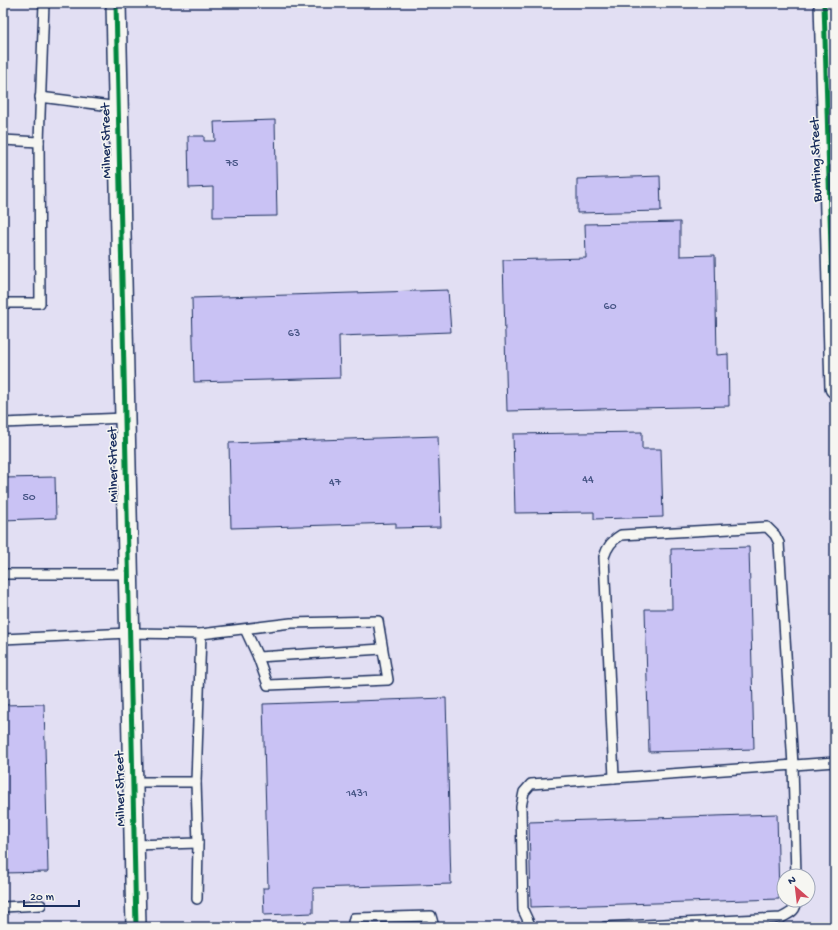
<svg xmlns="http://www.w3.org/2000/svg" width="838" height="930" font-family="'Gochi Hand',sans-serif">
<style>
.built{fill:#e2dff3;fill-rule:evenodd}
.building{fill:#c9c2f4;stroke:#1b2f5e}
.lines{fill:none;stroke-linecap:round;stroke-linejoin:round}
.service-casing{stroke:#1b2f5e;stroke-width:12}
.minor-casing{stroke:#1b2f5e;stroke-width:22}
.service{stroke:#f6f6f2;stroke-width:9}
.minor{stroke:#f6f6f2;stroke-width:19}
.cycleway-casing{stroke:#f6f6f2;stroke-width:8}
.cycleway{stroke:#00873e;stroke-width:5}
.labels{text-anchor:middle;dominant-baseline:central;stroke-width:3;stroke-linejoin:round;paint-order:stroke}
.number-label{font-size:12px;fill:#465484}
.street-label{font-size:14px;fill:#1b2f5e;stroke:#f6f6f2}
</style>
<rect width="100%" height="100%" fill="#edecf2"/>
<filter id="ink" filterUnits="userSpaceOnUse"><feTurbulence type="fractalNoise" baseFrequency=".025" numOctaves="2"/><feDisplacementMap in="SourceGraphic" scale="8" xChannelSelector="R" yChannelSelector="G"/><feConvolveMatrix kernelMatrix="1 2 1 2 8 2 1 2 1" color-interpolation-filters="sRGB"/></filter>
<g filter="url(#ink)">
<!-- built -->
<path class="built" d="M3,3H835V927H3ZM784,876H808V900H784Z"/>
<!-- building -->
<g class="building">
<path d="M275,120L277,216L213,217V187L189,188L188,136H204V141H215L214,122Z"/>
<path d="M660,176L661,211L577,213V179Z"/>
<path d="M680,222V256L715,255L717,355L728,354L729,406L507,411L503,260L586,258L585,224Z"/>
<path d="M448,290L451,332L339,336L340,378L194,382L192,298Z"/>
<path d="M642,432V449H661L663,517L594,519V512L515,513L513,434Z"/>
<path d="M438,436L441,527L396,528V523L231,528L229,443Z"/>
<path d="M55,477L56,518L3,520V478Z"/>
<path d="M749,547L754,749L649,752L645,609H672L671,549Z"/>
<path d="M446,698L451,884L313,888V913L264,915L263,888H268L263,704Z"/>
<path d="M44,704L48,872L3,873V705Z"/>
<path d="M777,814L779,899L531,907L529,822Z"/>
</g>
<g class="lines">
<defs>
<g id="service">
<path d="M40,97L119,107"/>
<path d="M3,140L39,142"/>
<path d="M3,303H40L39,142L44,3"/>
<path d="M3,423L125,418"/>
<path d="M3,574H128"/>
<path d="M201,634L291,623L378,621L388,680L268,685L258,657L245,629"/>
<path d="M3,639L129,633L201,634L196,782"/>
<path d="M258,657L382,649"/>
<path d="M614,778L604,557C607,547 612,540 621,535L767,527L775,535L779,543L793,765L796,876"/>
<path d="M132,782H196L198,843L134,845"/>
<path d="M197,899L198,843"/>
<path d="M3,907L41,905"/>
<path d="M352,927L354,918L431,916L434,927"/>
<path d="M531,927L523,910L521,807L524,792L531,784L835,762"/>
<path d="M605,927L781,918C790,913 797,911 796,900"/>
</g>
<g id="minor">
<path d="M116,3L136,927"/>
<path d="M824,3L835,388"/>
</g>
</defs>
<!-- service casing -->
<use href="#service" class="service-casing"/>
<!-- minor casing -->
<use href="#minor" class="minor-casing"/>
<!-- service -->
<use href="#service" class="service"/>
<!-- minor -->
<use href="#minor" class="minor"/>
<defs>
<g id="cycleway">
<path d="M116,3L136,927"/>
<path d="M824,3L835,388"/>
</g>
</defs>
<!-- cycleway casing -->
<use href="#cycleway" class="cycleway-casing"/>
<!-- cycleway -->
<use href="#cycleway" class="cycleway"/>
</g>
</g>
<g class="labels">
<!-- number labels -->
<g class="number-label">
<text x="232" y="164">75</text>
<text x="610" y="307">60</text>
<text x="294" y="334">63</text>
<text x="588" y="480">44</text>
<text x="335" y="483">47</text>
<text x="29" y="498">50</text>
<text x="357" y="794">1431</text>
</g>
<!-- street labels -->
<g class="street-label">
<text transform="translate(107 141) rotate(-91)">Milner Street</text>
<text transform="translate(817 160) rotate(-92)">Bunting Street</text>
<text transform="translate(114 465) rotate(-91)">Milner Street</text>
<text transform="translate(121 789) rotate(-91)">Milner Street</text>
</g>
</g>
<!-- margin -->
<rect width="838" height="930" fill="none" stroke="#f6f6f2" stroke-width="16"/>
<rect x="8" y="8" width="822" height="914" fill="none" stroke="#1b2f5e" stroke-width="1.5" filter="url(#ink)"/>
<!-- north arrow -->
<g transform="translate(796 888) rotate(332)"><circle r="19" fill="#f6f6f2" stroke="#9ea6b7"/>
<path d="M0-3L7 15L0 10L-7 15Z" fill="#d1495b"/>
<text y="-6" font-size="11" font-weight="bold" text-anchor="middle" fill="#1b2f5e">N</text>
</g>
<!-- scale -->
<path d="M24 900v6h55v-6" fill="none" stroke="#1b2f5e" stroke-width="2"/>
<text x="30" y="900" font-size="12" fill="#1b2f5e" stroke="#f6f6f2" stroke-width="3" paint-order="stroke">20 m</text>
</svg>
